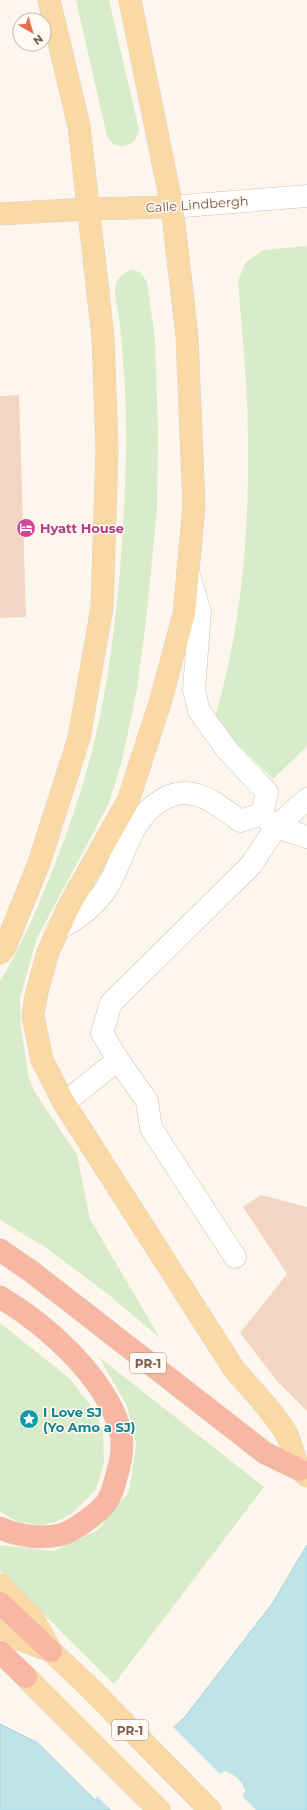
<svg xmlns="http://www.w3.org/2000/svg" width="307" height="1810" font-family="Montserrat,sans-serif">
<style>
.green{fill:#d8ecc9}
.water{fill:#bfe3e8;stroke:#a5d3da}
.pier{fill:#fdf6ec}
.building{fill:#f3d5c3}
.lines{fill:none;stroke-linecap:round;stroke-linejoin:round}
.minor-casing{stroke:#d1beb0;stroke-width:23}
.major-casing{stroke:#dad1cd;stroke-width:23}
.highway-casing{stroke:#dad1cd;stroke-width:23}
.minor{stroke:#fff;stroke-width:22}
.major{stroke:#fbd9a5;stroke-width:22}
.highway{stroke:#f7b7a3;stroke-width:22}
.labels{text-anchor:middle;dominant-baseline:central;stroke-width:3;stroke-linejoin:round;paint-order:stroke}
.shield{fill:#fffaf3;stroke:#a28b7f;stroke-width:1}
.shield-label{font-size:12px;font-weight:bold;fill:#7a5c4d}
.street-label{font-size:13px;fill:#7a5c4d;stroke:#fffaf3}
.hotel-label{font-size:13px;font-weight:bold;fill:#b23c85;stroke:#fffaf3;text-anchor:start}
.culture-label{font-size:13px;font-weight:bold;fill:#0d838f;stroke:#fffaf3;text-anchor:start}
</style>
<rect width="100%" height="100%" fill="#fdf6ec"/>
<!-- green -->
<g class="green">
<path d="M76,0H109L139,130L134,142C123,148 113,148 107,136Z"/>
<path d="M307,246V746L273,779L229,735L215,717C245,617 251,505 247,401C245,361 241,320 238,280L246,262L264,250Z"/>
<path d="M132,270L140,272L147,282L155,339L158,434L157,509L147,612L137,689L122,761L108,805L37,938L20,998L21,1028L29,1079L36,1094L77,1155L90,1219L160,1338L109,1295L45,1247L0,1220V981C20,949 34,916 48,881C73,821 93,759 104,696C118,618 124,533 126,455C127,412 124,367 120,324C119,312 113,296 116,284C118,275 124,273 132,270Z"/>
<path d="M0,1323L70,1379L95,1411L103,1431L104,1462L96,1489L73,1513L56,1522L40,1525L16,1521L0,1511Z"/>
<path d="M99,1357L264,1487L114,1684L0,1571V1545L53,1551L98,1530L129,1492L136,1444L127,1406Z"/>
</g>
<!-- water -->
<path class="water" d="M307,1545V1810H0V1724L38,1743L95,1800L184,1718L272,1604Z"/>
<!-- pier -->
<path class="pier" d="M172,1726L220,1774L225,1771L235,1776L242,1783L245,1791L242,1796L256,1810H111L97,1796Z"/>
<!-- building -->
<g class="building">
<path d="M19,395L26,617L0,618V396Z"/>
<path d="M261,1195L307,1207V1411L277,1381L240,1333L287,1274L243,1207Z"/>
</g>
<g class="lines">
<defs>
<g id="minor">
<path d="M172,207L307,196"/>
<path d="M188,572L200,612L194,689L199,711L228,751L267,792L262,814"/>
<path d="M267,819L276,827L307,837"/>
<path d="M57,930C78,918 89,911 104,892C117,874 124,846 136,826C148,807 169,789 193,794C208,796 228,812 240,821L262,814"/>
<path d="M64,1103L118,1060"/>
<path d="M235,1257L151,1128L147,1101L118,1060L102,1033L111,1003L251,865L276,827L307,799"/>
</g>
<g id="major">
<path d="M130,0L172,207L187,336L194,506L184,614L160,703L128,801L69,906L48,952L36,996L33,1016L42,1060L64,1103L234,1369C249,1387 276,1414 287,1435C294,1449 293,1465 307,1476"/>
<path d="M0,214L87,209L172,207"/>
<path d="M0,953L5,947L39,863L79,738L102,608L107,449L103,337L79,126L49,0"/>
<path d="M0,1585L33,1619L51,1651L90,1688L210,1810"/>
<path d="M0,1623L16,1638L51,1651"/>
<path d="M26,1677L159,1810"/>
</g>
<g id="highway">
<path d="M0,1250L32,1272L265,1453L300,1470"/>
<path d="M0,1297C47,1325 104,1376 120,1429C124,1443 121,1461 117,1474C115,1482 113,1491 109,1498C106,1505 98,1512 91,1517C82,1524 70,1533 59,1535C41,1539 17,1536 0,1528"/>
<path d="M0,1603L51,1651"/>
<path d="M0,1652L26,1677"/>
</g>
</defs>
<!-- minor casing -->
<use href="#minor" class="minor-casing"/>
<!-- major casing -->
<use href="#major" class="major-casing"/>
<!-- highway casing -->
<use href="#highway" class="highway-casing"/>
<!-- minor -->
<use href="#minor" class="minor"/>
<!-- major -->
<use href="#major" class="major"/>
<!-- highway -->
<use href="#highway" class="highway"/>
</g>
<!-- icons -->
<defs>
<symbol id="hotel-disc" viewBox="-11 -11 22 22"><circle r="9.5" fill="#d1479c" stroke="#fffaf3"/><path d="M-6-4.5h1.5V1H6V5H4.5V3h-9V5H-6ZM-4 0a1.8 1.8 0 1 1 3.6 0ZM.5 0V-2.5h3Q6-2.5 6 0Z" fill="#fff"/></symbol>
<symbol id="sight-disc" viewBox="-11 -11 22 22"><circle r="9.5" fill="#0f9aa8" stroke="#fffaf3"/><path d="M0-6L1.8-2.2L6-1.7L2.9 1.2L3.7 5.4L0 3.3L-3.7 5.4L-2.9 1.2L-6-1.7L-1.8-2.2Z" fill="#fff"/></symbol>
</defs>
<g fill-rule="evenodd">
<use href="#hotel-disc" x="15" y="517" width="22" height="22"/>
<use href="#sight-disc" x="18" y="1408" width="22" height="22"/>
</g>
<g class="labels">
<!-- shield labels -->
<g class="shield">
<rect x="130" y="1353" width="36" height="20" rx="3"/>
<rect x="112" y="1720" width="36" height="20" rx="3"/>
</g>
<g class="shield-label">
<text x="148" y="1363">PR-1</text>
<text x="130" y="1730">PR-1</text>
</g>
<!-- street labels -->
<g class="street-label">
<text transform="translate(197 204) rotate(-4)">Calle Lindbergh</text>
</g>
<!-- hotel labels -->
<g class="hotel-label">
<text x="40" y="528">Hyatt House</text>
</g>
<!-- culture labels -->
<g class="culture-label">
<text x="43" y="1412">I Love SJ<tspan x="43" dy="15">(Yo Amo a SJ)</tspan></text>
</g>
</g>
<!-- north arrow -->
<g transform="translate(32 32) rotate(142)"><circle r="19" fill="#fffaf3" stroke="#cabbb1"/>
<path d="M0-3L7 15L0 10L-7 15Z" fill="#e76f51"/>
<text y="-6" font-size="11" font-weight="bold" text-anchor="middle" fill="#7a5c4d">N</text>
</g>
</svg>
